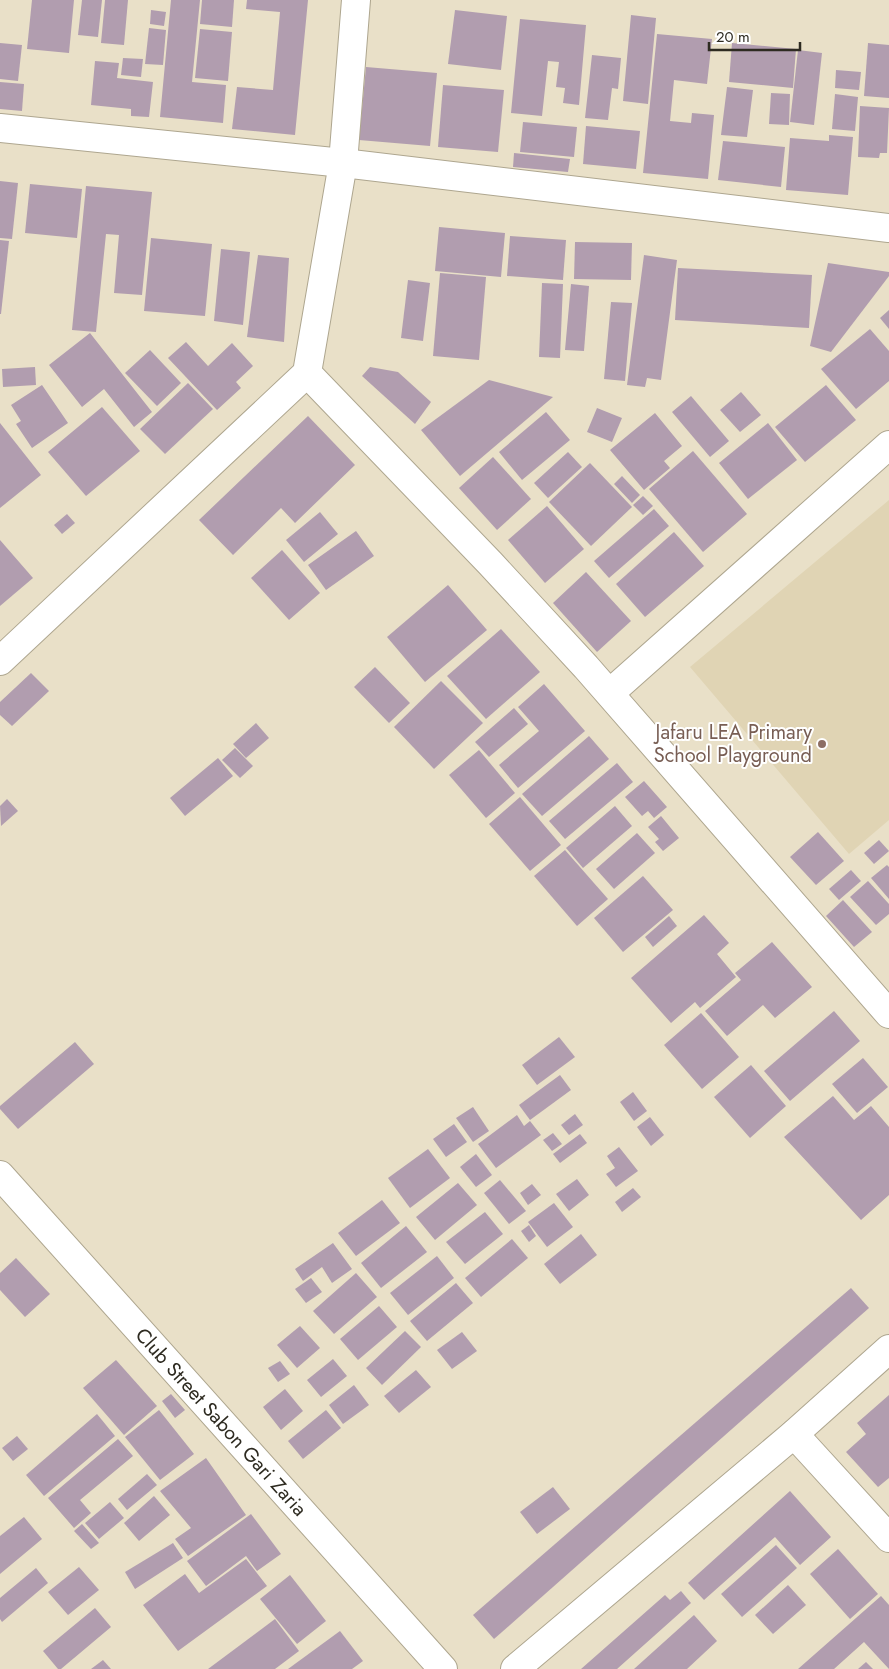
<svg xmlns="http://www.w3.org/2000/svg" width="889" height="1669" font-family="Jost,sans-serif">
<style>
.built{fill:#e0d4b4}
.building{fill:#b19daf}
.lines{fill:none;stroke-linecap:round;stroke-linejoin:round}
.minor-casing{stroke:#aea68f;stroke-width:30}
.minor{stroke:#fff;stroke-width:28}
.education-dot{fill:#8d6e63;stroke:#fff;stroke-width:2}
.labels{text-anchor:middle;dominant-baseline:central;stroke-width:4;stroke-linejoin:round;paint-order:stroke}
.education-label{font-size:20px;fill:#785e54;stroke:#fff;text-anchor:end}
.street-label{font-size:20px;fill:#2e2b21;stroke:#fff}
</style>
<rect width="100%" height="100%" fill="#e9e0c8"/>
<!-- built -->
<path class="built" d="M889,500V820L849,854L690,667Z"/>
<!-- building -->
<g class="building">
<path d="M32,0H74L69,53L27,49Z"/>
<path d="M82,0H102L98,37L78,35Z"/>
<path d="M105,0H128L124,45L101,43Z"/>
<path d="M171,0H200L192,82L226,85L223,123L160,117Z"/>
<path d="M202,0H234L232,27L200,24Z"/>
<path d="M247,0H308L295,135L232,129L237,87L273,90L280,12L246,9Z"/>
<path d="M151,10L166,12L164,26L150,24Z"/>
<path d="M455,10L507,16L501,70L448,64Z"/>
<path d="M631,15L656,18L648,104L623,101Z"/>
<path d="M520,19L586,25L579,105L563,103L565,88L556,87L559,62L548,61L542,116L511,113Z"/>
<path d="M149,28L166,30L163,65L145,64Z"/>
<path d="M200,29L232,32L228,81L195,78Z"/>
<path d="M657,34L712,39L707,84L674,80L670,121L691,123L692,113L714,115L708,179L643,173Z"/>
<path d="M0,43L22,45L18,81L0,79Z"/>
<path d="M732,43L796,49L793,88L729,82Z"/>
<path d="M868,43L889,45V98L864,96Z"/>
<path d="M798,50L822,53L814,125L790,122Z"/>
<path d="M592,55L621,58L618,89L612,88L608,120L585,118Z"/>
<path d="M123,58L143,59L141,77L121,75Z"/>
<path d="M95,61L119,63L117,78L153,82L149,117L131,116V109L91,105Z"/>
<path d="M366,67L437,73L430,146L359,140Z"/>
<path d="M836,70L861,72L859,90L835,88Z"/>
<path d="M0,82L24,84L22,111L0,109Z"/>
<path d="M443,85L504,90L498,152L438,147Z"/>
<path d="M727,87L753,90L747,137L721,135Z"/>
<path d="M771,93L790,94L789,125L769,124Z"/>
<path d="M835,94L858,97L855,131L832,129Z"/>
<path d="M860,106L889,108L887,153H880L879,158L858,157Z"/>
<path d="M523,122L577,127L574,157L520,152Z"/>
<path d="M586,126L640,131L636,169L583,164Z"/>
<path d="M829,135L853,137L848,195L786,190L790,138L829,141Z"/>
<path d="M723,141L785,147L781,187L718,180Z"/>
<path d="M514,153L570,159L568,172L513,167Z"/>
<path d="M0,181L18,183L12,239L0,238Z"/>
<path d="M30,184L82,189L77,238L25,233Z"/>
<path d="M86,186L152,192L142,295L114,293L119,235L106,234L96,332L72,330Z"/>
<path d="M439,227L505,233L501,277L435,271Z"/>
<path d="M510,236L566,240L563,280L507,276Z"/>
<path d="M151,238L212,244L205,316L144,311Z"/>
<path d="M0,240L9,241L1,314H0Z"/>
<path d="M575,242L632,243L631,280L574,279Z"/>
<path d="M221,249L250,252L243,325L214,321Z"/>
<path d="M258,255L289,258L284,342L247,337Z"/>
<path d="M644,255L677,260L661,380L647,378L645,387L627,385Z"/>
<path d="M828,263L889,272V276L831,352L810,346Z"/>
<path d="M678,268L812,275L809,328L675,320Z"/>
<path d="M440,273L486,277L479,360L433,356Z"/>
<path d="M408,280L430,283L423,341L401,338Z"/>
<path d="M542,283L563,284L560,358L539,357Z"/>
<path d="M571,284L589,286L584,351L565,350Z"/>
<path d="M611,302L632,303L625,381L604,379Z"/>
<path d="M889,310V329L880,318Z"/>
<path d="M870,329L889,351V381L856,409L821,369Z"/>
<path d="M90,333L152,412L134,427L104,389L82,407L49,365Z"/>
<path d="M186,342L208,366L232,343L253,366L236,382L241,388L217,410L168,358Z"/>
<path d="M150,350L181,383L157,406L125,373Z"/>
<path d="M35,367L36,385L3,387L2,369Z"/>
<path d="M370,367L398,372L431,402L415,424L362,376Z"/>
<path d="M489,380L553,397L460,476L421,430Z"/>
<path d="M188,383L213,409L165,454L140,429Z"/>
<path d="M42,385L68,423L32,448L16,424L21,421L11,405Z"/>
<path d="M826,385L856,420L805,462L775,427Z"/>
<path d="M741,392L761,415L740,432L720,410Z"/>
<path d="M691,396L729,441L710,457L672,412Z"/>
<path d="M102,407L140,451L86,496L48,452Z"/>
<path d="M597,408L622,418L612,442L587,432Z"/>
<path d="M546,412L570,440L522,480L499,452Z"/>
<path d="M655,413L682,446L664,461L670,468L644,490L610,450Z"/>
<path d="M308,416L355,465L295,523L281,508L233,555L199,520Z"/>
<path d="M0,423L41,475L0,508Z"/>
<path d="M768,423L797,460L748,499L719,463Z"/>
<path d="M693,451L747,514L703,552L649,489Z"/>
<path d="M568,452L582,467L548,498L534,483Z"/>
<path d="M493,457L531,499L497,530L459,488Z"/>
<path d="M590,463L632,507L591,546L549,502Z"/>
<path d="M622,476L640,495L632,503L614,484Z"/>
<path d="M643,496L653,506L643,515L633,505Z"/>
<path d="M547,506L584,549L545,583L508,540Z"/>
<path d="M654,509L669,526L609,578L594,561Z"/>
<path d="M320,512L338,534L304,562L286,540Z"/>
<path d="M67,514L75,523L62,534L54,525Z"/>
<path d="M356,531L374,556L326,590L308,565Z"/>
<path d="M674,532L704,566L645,617L616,584Z"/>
<path d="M0,540L33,578L0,606Z"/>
<path d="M282,550L320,593L289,620L251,578Z"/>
<path d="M586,572L631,621L597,652L553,603Z"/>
<path d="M448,585L487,630L425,682L387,637Z"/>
<path d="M501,629L540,672L486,719L447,676Z"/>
<path d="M375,667L410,703L389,723L354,687Z"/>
<path d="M31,673L49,691L12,726L0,715V702Z"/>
<path d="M441,681L483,723L434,769L394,727Z"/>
<path d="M544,684L585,731L518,788L499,765L539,731L518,707Z"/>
<path d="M514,708L528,724L489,757L475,742Z"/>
<path d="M256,723L269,738L246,758L233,744Z"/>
<path d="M589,736L609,759L542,816L522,794Z"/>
<path d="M235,748L253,766L240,778L222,760Z"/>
<path d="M479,750L515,793L486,818L449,775Z"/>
<path d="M218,758L233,776L185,816L170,798Z"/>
<path d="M617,763L633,782L565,839L549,821Z"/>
<path d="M644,781L667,807L654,818L648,811L642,816L625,797Z"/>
<path d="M520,797L561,845L530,871L489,824Z"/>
<path d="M7,799L18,811L1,826L0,806Z"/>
<path d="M615,806L632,826L583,868L566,848Z"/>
<path d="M661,816L679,838L663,851L655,842L659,839L648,827Z"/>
<path d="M818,832L844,861L816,885L790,857Z"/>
<path d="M637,833L655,853L614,889L596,869Z"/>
<path d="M879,840L889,851L874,864L864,853Z"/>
<path d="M565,850L608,899L577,926L534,876Z"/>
<path d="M887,865L889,867V899L871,878Z"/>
<path d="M851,870L861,881L839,900L829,889Z"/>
<path d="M643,876L673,910L623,952L594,918Z"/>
<path d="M868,881L889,904V914L876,925L850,897Z"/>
<path d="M843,900L872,932L854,947L826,916Z"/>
<path d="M704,915L729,943L717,954L736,977L700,1008L695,1002L671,1023L631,978Z"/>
<path d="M669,916L677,926L653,947L645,937Z"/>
<path d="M772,942L812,987L775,1018L763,1005L727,1036L705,1011L741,980L735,973Z"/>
<path d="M834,1011L860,1041L790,1101L764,1071Z"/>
<path d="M701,1013L739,1057L702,1089L664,1045Z"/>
<path d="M559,1037L575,1057L537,1085L522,1065Z"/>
<path d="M75,1042L94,1064L18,1129L0,1109V1106Z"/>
<path d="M863,1058L888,1087L857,1113L832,1084Z"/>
<path d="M751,1065L786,1106L750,1138L714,1097Z"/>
<path d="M560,1075L571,1090L530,1120L519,1105Z"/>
<path d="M633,1092L647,1111L634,1121L620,1102Z"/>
<path d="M833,1096L854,1120L871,1106L889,1127V1195L861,1220L784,1137Z"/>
<path d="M473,1107L489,1131L473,1142L456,1118Z"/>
<path d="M575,1114L583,1125L569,1135L561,1125Z"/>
<path d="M517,1115L524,1126L530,1121L541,1135L496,1168L478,1144Z"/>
<path d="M650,1117L664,1135L651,1146L637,1127Z"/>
<path d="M454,1124L467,1142L446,1157L433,1139Z"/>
<path d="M553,1133L562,1144L552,1151L543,1140Z"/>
<path d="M580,1134L587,1143L560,1163L553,1154Z"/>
<path d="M619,1147L638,1171L616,1187L606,1174L615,1168L607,1156Z"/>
<path d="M428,1149L450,1178L410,1208L388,1178Z"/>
<path d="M476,1154L492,1175L476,1187L460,1167Z"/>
<path d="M577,1179L589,1195L569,1211L556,1194Z"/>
<path d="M500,1180L526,1211L509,1224L484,1193Z"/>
<path d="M458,1183L477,1205L435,1240L416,1217Z"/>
<path d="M532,1184L541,1195L528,1205L520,1193Z"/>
<path d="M633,1188L641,1197L622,1212L615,1202Z"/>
<path d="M382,1200L400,1223L356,1256L338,1233Z"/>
<path d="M554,1203L573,1227L547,1247L528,1222Z"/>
<path d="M485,1212L503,1234L465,1264L446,1242Z"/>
<path d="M529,1225L536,1236L529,1242L521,1231Z"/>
<path d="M406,1226L427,1252L381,1288L361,1263Z"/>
<path d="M581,1234L597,1255L560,1284L544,1264Z"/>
<path d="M512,1239L528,1258L481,1297L465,1278Z"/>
<path d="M333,1243L352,1269L332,1283L322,1267L303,1281L295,1269Z"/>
<path d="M437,1256L454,1278L408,1315L390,1293Z"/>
<path d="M16,1258L50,1294L25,1317L0,1290V1273Z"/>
<path d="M356,1273L377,1297L334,1334L313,1311Z"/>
<path d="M311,1278L322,1292L306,1303L295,1289Z"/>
<path d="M456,1283L473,1303L427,1341L410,1321Z"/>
<path d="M851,1288L869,1308L494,1639L473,1615Z"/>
<path d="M379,1306L397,1327L358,1360L340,1339Z"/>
<path d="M300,1326L320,1348L297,1368L277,1345Z"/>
<path d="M405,1331L421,1347L382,1385L366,1368Z"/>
<path d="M462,1332L477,1351L452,1369L437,1350Z"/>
<path d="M333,1359L347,1376L321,1397L307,1380Z"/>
<path d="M116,1360L157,1406L124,1435L83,1388Z"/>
<path d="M280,1361L290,1374L278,1382L268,1368Z"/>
<path d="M416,1370L431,1387L399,1413L384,1396Z"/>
<path d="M354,1385L369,1405L343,1424L329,1405Z"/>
<path d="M285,1389L303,1411L281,1430L263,1407Z"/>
<path d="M171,1394L185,1410L175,1418L162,1401Z"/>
<path d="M889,1395V1478L878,1487L846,1452L866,1434L857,1423Z"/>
<path d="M159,1410L194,1454L160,1480L125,1437Z"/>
<path d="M326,1410L341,1428L303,1459L288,1441Z"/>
<path d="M97,1414L115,1436L44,1496L26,1475Z"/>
<path d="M17,1436L28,1449L13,1461L2,1448Z"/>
<path d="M118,1439L133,1456L80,1500L91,1513L74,1528L48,1498Z"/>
<path d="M206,1458L246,1515L188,1556L175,1539L191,1528L160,1491Z"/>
<path d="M147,1474L157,1485L127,1510L118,1499Z"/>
<path d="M553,1487L570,1509L537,1534L520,1512Z"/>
<path d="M790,1491L831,1537L800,1565L775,1537L704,1600L688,1583Z"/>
<path d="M154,1496L170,1515L139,1541L124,1523Z"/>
<path d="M110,1502L124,1518L99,1539L85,1523Z"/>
<path d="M251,1514L281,1554L257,1571L246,1556L206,1586L187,1561Z"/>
<path d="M24,1517L42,1539L0,1574V1536Z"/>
<path d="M82,1524L99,1543L91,1549L74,1531Z"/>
<path d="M173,1543L183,1558L135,1589L125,1572Z"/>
<path d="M776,1545L797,1568L742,1617L721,1594Z"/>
<path d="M838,1549L878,1594L850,1619L810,1574Z"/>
<path d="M246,1559L267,1586L178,1651L143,1605L185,1574L199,1593Z"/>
<path d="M79,1567L99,1590L68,1615L48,1592Z"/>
<path d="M36,1568L48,1583L2,1622L0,1619V1598Z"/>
<path d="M290,1575L326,1621L297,1644L260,1599Z"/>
<path d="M788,1585L806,1605L773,1634L755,1615Z"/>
<path d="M681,1591L691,1603L617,1669H581L665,1595L670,1600Z"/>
<path d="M881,1596L889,1605V1669L864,1642L834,1669H798Z"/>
<path d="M95,1608L111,1627L61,1669H58L43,1651Z"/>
<path d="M694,1615L717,1641L687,1669H634Z"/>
<path d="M275,1619L299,1651L275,1669H208Z"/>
<path d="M340,1631L363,1661L352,1669H288Z"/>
<path d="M103,1660L111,1669H91Z"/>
<path d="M866,1662L873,1669H858Z"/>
</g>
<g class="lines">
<defs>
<g id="minor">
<path d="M0,128L343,163L889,228"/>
<path d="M307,373L490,563L586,667L889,1014"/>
<path d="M0,661L307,373L343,163L356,0"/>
<path d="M610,693L889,445"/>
<path d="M0,1175L443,1669"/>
<path d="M794,1434L889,1538"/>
<path d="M515,1669L794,1434L889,1349"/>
</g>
</defs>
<!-- minor casing -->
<use href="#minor" class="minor-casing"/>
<!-- minor -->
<use href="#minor" class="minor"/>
</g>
<!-- markers -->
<circle class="education-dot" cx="822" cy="744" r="5"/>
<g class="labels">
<!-- education labels -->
<g class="education-label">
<text x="812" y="732">Jafaru LEA Primary<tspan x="812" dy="23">School Playground</tspan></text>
</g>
<!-- street labels -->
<g class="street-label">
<text transform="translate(221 1422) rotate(48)">Club Street Sabon Gari Zaria</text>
</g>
</g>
<!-- scale -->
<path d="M709 42v8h91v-8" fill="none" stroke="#2e2b21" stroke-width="2.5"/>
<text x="716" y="42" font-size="15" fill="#2e2b21" stroke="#ffffff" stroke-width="4" paint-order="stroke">20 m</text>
</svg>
